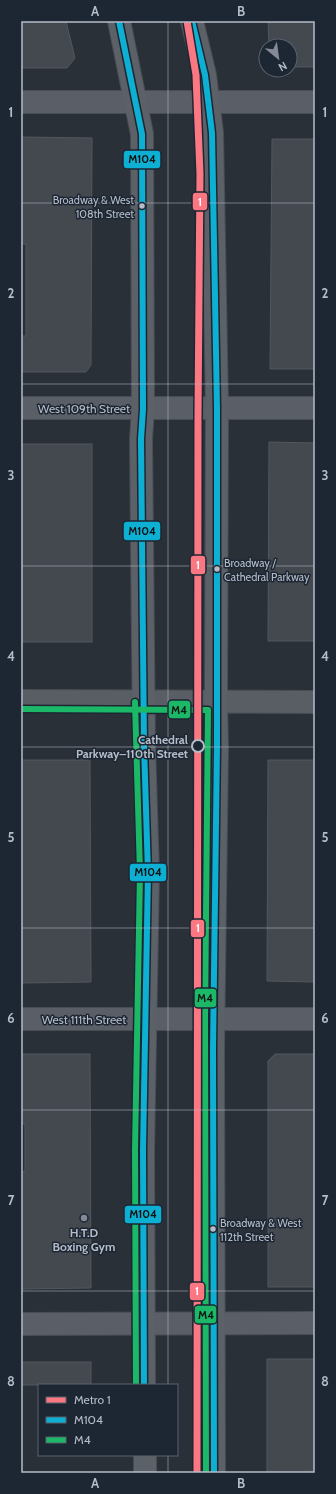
<svg xmlns="http://www.w3.org/2000/svg" width="336" height="1494" font-family="Cabin,sans-serif">
<style>
.building{fill:#444950;stroke:#52575f}
.lines{fill:none;stroke-linecap:round;stroke-linejoin:round}
.street-casing{stroke:#484c53;stroke-width:24}
.secondary-casing{stroke:#484c53;stroke-width:24}
.primary-casing{stroke:#484c55;stroke-width:24}
.street{stroke:#5a5e66;stroke-width:22}
.secondary{stroke:#595d64;stroke-width:22}
.primary{stroke:#5c6168;stroke-width:22}
.bus-1-casing{stroke:#1d2633;stroke-width:9}
.bus-2-casing{stroke:#1d2633;stroke-width:9}
.bus-1{stroke:#0dafd3;stroke-width:6}
.bus-2{stroke:#1ab867;stroke-width:6}
.metro-1-casing{stroke:#1d2633;stroke-width:10}
.metro-1{stroke:#fb7782;stroke-width:7}
.grid{fill:none;stroke:#b4bcc9;stroke-width:1;stroke-opacity:0.55}
.bus-dot{fill:#b4bcc9;stroke:#1d2633;stroke-width:1.5}
.stop-dot{fill:#1d2633;stroke:#b4bcc9;stroke-width:2}
.poi-dot{fill:#848b96;stroke:#1d2633;stroke-width:1.5}
.labels{text-anchor:middle;dominant-baseline:central;stroke-width:3;stroke-linejoin:round;paint-order:stroke}
.bus-label{font-size:11px;fill:#b4bcc9;stroke:#1d2633;text-anchor:start}
.street-label{font-size:12px;fill:#b4bcc9;stroke:#1d2633}
.stop-label{font-size:12px;font-weight:bold;fill:#b4bcc9;stroke:#1d2633;text-anchor:end}
.poi-label{font-size:12px;font-weight:bold;fill:#b4bcc9;stroke:#1d2633}
.line-badge{stroke:#1d2633;stroke-width:1.5}
.badge-label{font-size:11px;text-anchor:middle;font-weight:bold;fill:#fff}
.pale-badge-label{font-size:11px;text-anchor:middle;font-weight:bold;fill:#111}
.neatline{fill:none;stroke:#b4bcc9;stroke-width:1.5}
.grid-label{font-size:13px;text-anchor:middle;font-weight:bold;fill:#b4bcc9}
</style>
<rect width="100%" height="100%" fill="#2a3038"/>
<!-- building -->
<g class="building">
<path d="M21,21H66L75,58L67,68H21Z"/>
<path d="M268,21H315V67H290V46H269Z"/>
<path d="M21,137L92,138L91,365L86,372H21V336H26V244H21Z"/>
<path d="M272,139H315V369H270Z"/>
<path d="M269,442L315,443V641H268Z"/>
<rect x="21" y="444" width="71" height="198"/>
<path d="M21,760H90L91,982L21,983Z"/>
<path d="M268,760H315V982L267,981Z"/>
<path d="M21,1054H90L91,1288L21,1289V1171L25,1172V1124H21Z"/>
<path d="M275,1054H315V1287H268V1061Z"/>
<path d="M267,1359H315V1471H307V1473H267Z"/>
<rect x="21" y="1362" width="70" height="23"/>
</g>
<g class="lines">
<defs>
<g id="street">
<path d="M21,102H315"/>
<path d="M21,408H315"/>
<path d="M21,1019H315"/>
<path d="M21,1324L315,1323"/>
</g>
<path id="secondary" d="M21,701L315,702"/>
<g id="primary">
<path d="M119,21L142,134L143,409L141,439L144,746L148,873L143,1150L144,1385"/>
<path d="M192,21L205,75L212,133L217,407L216,702L217,747L213,1050L214,1473"/>
<path d="M145,1455V1473"/>
</g>
</defs>
<!-- street casing -->
<use href="#street" class="street-casing"/>
<!-- secondary casing -->
<use href="#secondary" class="secondary-casing"/>
<!-- primary casing -->
<use href="#primary" class="primary-casing"/>
<!-- street -->
<use href="#street" class="street"/>
<!-- secondary -->
<use href="#secondary" class="secondary"/>
<!-- primary -->
<use href="#primary" class="primary"/>
<defs>
<g id="bus-1">
<path d="M119,21L142,134L143,409L141,439L144,746L148,873L143,1150L144,1385"/>
<path d="M192,21L205,75L212,133L217,407V747L213,1050L214,1473"/>
</g>
<g id="bus-2">
<path d="M135,702L140,873L135,1150L136,1385"/>
<path d="M21,709L208,710L205,1019L206,1473"/>
</g>
</defs>
<!-- bus-1 casing -->
<use href="#bus-1" class="bus-1-casing"/>
<!-- bus-2 casing -->
<use href="#bus-2" class="bus-2-casing"/>
<!-- bus-1 -->
<use href="#bus-1" class="bus-1"/>
<!-- bus-2 -->
<use href="#bus-2" class="bus-2"/>
<defs>
<path id="metro-1" d="M187,21L196,75L200,174L198,416L197,1473"/>
</defs>
<!-- metro-1 casing -->
<use href="#metro-1" class="metro-1-casing"/>
<!-- metro-1 -->
<use href="#metro-1" class="metro-1"/>
</g>
<!-- grid -->
<path class="grid" d="M168,21V1385M21,203H315M21,384H315M21,566H315M21,747H315M21,928H315M21,1110H315M21,1291H315M168,1455V1473"/>
<!-- markers -->
<g class="bus-dot">
<circle cx="142" cy="206" r="3.5"/>
<circle cx="217" cy="569" r="3.5"/>
<circle cx="213" cy="1229" r="3.5"/>
</g>
<circle class="stop-dot" cx="198" cy="746" r="6"/>
<circle class="poi-dot" cx="84" cy="1218" r="4"/>
<g class="labels">
<!-- bus labels -->
<g class="bus-label">
<text x="134" y="200" text-anchor="end">Broadway &amp; West<tspan x="134" dy="14">108th Street</tspan></text>
<text x="224" y="563">Broadway /<tspan x="224" dy="14">Cathedral Parkway</tspan></text>
<text x="220" y="1223">Broadway &amp; West<tspan x="220" dy="14">112th Street</tspan></text>
</g>
<!-- street labels -->
<g class="street-label">
<text x="84" y="408">West 109th Street</text>
<text x="84" y="1019">West 111th Street</text>
</g>
<!-- stop labels -->
<g class="stop-label">
<text x="188" y="739">Cathedral<tspan x="188" dy="14">Parkway–110th Street</tspan></text>
</g>
<!-- poi labels -->
<g class="poi-label">
<text x="84" y="1232">H.T.D<tspan x="84" dy="14">Boxing Gym</tspan></text>
</g>
</g>
<g class="line-badge">
<rect x="123" y="150" width="38" height="19" rx="4" fill="#0dafd3"/>
<rect x="192" y="192" width="16" height="19" rx="4" fill="#fb7782"/>
<rect x="123" y="521" width="38" height="20" rx="4" fill="#0dafd3"/>
<rect x="190" y="555" width="16" height="20" rx="4" fill="#fb7782"/>
<rect x="168" y="700" width="23" height="19" rx="4" fill="#1ab867"/>
<rect x="129" y="863" width="38" height="19" rx="4" fill="#0dafd3"/>
<rect x="190" y="919" width="15" height="19" rx="4" fill="#fb7782"/>
<rect x="194" y="988" width="23" height="20" rx="4" fill="#1ab867"/>
<rect x="124" y="1205" width="38" height="19" rx="4" fill="#0dafd3"/>
<rect x="189" y="1282" width="16" height="19" rx="4" fill="#fb7782"/>
<rect x="194" y="1305" width="23" height="19" rx="4" fill="#1ab867"/>
</g>
<g class="badge-label">
<text x="200" y="206">1</text>
<text x="198" y="569">1</text>
<text x="198" y="932">1</text>
<text x="197" y="1295">1</text>
</g>
<g class="pale-badge-label">
<text x="142" y="163">M104</text>
<text x="142" y="535">M104</text>
<text x="179" y="714">M4</text>
<text x="148" y="876">M104</text>
<text x="205" y="1002">M4</text>
<text x="143" y="1218">M104</text>
<text x="206" y="1319">M4</text>
</g>
<!-- border -->
<rect width="336" height="1494" fill="none" stroke="#1d2633" stroke-width="44"/>
<!-- legend -->
<rect x="38" y="1384" width="140" height="72" fill="#1d2633" stroke="#59626f"/>
<rect x="46" y="1397" width="20" height="6" fill="#fb7782" stroke="#59626f"/>
<text x="74" y="1404" font-size="12" fill="#b4bcc9">Metro 1</text>
<rect x="46" y="1417" width="20" height="6" fill="#0dafd3" stroke="#59626f"/>
<text x="74" y="1424" font-size="12" fill="#b4bcc9">M104</text>
<rect x="46" y="1437" width="20" height="6" fill="#1ab867" stroke="#59626f"/>
<text x="74" y="1444" font-size="12" fill="#b4bcc9">M4</text>
<!-- north arrow -->
<g transform="translate(278 58) rotate(151)"><circle r="19" fill="#1d2633" stroke="#59626f"/>
<path d="M0-3L7 15L0 10L-7 15Z" fill="#848b96"/>
<text y="-6" font-size="11" font-weight="bold" text-anchor="middle" fill="#b4bcc9">N</text>
</g>
<rect x="22" y="22" width="292" height="1450" class="neatline"/>
<g class="grid-label">
<text x="95" y="16">A</text>
<text x="241" y="16">B</text>
<text x="11" y="117">1</text>
<text x="325" y="117">1</text>
<text x="11" y="298">2</text>
<text x="325" y="298">2</text>
<text x="11" y="480">3</text>
<text x="325" y="480">3</text>
<text x="11" y="661">4</text>
<text x="325" y="661">4</text>
<text x="11" y="842">5</text>
<text x="325" y="842">5</text>
<text x="11" y="1023">6</text>
<text x="325" y="1023">6</text>
<text x="11" y="1205">7</text>
<text x="325" y="1205">7</text>
<text x="11" y="1386">8</text>
<text x="325" y="1386">8</text>
<text x="95" y="1488">A</text>
<text x="241" y="1488">B</text>
</g>
</svg>
